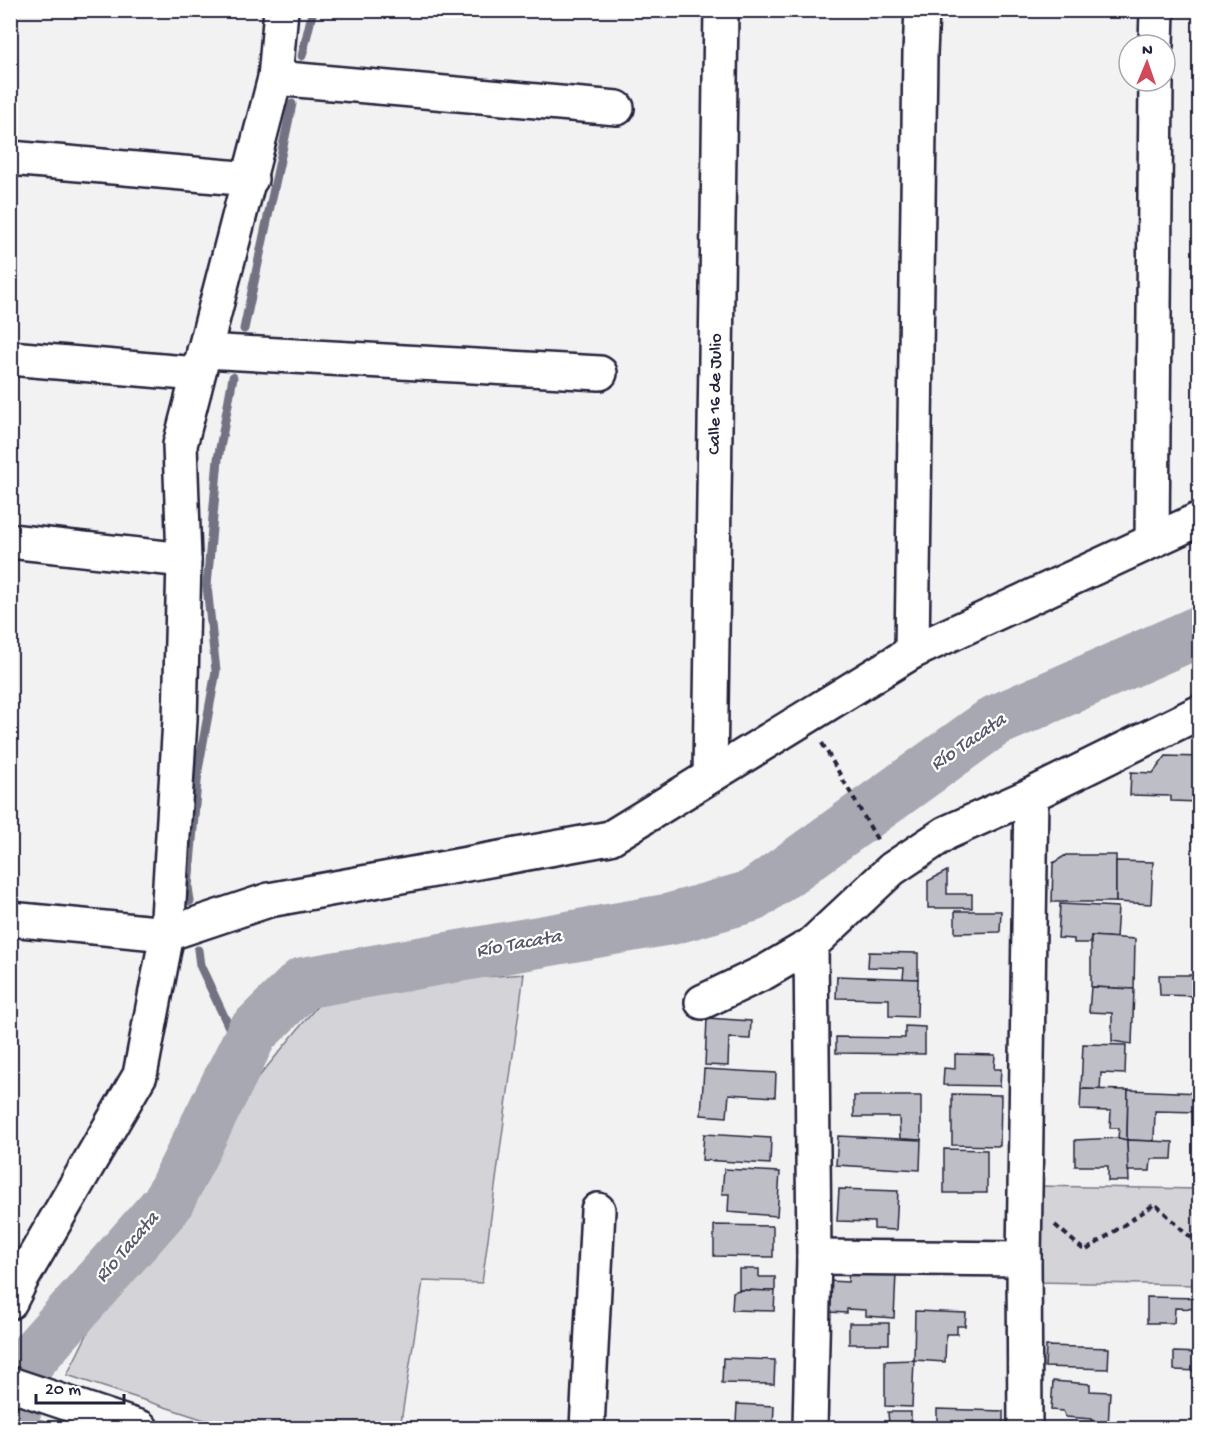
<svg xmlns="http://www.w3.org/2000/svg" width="1210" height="1439" font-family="'Gochi Hand',sans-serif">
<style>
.green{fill:#d3d3d8;stroke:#7a7a8a;stroke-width:1.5}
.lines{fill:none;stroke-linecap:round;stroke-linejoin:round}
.stream{stroke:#727282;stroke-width:9}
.river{stroke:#a8a8b2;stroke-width:52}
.building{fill:#bebec6;stroke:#22223b;stroke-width:1.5}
.minor-casing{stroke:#22223b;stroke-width:38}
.major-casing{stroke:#22223b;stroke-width:38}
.path{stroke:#22223b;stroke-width:4;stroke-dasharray:6 4.5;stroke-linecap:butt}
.minor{stroke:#fff;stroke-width:33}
.major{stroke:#fff;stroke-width:33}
.labels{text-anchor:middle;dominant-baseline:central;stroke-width:4.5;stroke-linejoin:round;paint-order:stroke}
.street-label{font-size:18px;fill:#22223b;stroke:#fff}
.water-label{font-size:20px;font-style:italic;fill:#58586b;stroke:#fff}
</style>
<rect width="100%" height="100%" fill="#f2f2f3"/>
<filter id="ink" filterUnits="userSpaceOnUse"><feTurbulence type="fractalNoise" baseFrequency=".0167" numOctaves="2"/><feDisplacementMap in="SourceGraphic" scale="12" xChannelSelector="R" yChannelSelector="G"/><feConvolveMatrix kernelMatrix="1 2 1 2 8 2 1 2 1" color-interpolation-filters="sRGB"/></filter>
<g filter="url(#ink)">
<!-- green -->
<g class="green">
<path d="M524,974L482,1283L423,1281L400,1428H229L67,1375L108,1292L186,1199L257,1079L322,1000L375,985Z"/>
<path d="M1038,1186L1199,1189V1285L1036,1282Z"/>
<path d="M34,1418L67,1428H31Z"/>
</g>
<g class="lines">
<!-- stream -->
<g class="stream">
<path d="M302,56L313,10"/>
<path d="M244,329L292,104"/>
<path d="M190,901L188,887L198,770L216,671L207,586L218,459L233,377"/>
<path d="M198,950L200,965L242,1055"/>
</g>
<!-- river -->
<path class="river" d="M11,1428L27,1363L167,1204L252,1033L303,983L671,919L752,896L995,721L1200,631"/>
</g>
<!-- building -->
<g class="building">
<path d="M1166,756L1200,757V802L1171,801V796L1130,795L1131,772L1153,773Z"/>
<path d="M1066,855H1116V902H1052L1053,863Z"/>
<path d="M1116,861L1153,862L1151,904L1116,902Z"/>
<path d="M947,871V894H972V908H928V881Z"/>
<path d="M1060,904L1118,907L1116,938L1091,936L1090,943H1074V939L1058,938Z"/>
<path d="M955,911H1001L1000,932L955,933Z"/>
<path d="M1091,936L1135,939L1134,989L1091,987Z"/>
<path d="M869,952L918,953V979H903L904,968L868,967Z"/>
<path d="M1159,975H1200V996L1160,995Z"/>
<path d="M837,976L918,979L917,1017L889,1016V999L836,998Z"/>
<path d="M1091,987L1134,989L1132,1044L1112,1041V1013L1089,1012Z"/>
<path d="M707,1018L751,1021L750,1039L729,1038L728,1066L705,1065Z"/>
<path d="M905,1026L925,1027V1054L836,1053V1037L905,1038Z"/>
<path d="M1083,1044L1126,1045L1125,1074L1101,1073L1100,1090L1081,1089Z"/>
<path d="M955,1054L995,1055L994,1069H1001L1000,1086L943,1085L944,1068L955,1069Z"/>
<path d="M704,1069L776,1073L775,1097L729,1094L727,1117L701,1115Z"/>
<path d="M1081,1089L1128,1090L1127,1140L1118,1138L1119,1128H1110L1111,1111L1080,1110Z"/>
<path d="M1128,1090L1200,1093V1112L1155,1111L1154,1141L1127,1140Z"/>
<path d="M952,1094L1001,1095L1000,1146L952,1145Z"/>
<path d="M854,1096H921V1140L900,1139L899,1117H854Z"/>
<path d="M704,1134L771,1138L770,1164L702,1160Z"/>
<path d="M838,1136L921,1140L920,1170L836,1165Z"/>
<path d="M1118,1138L1127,1140L1129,1181H1108V1166H1075V1140Z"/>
<path d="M1127,1140L1173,1142L1172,1159H1151L1150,1171H1128Z"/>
<path d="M944,1149L987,1150V1193H944Z"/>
<path d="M724,1169L780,1172L777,1216L728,1212L729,1194H722Z"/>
<path d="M839,1189L898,1191L896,1230L874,1229V1222L837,1221Z"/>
<path d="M714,1225L773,1226V1257L714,1256Z"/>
<path d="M739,1269H759V1277H775V1291L739,1290Z"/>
<path d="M849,1270L896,1273L894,1318L866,1316V1310L847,1309V1313L828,1312L829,1281L848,1282Z"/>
<path d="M739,1290L775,1291L774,1311L732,1310L733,1292Z"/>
<path d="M1147,1297L1200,1298V1309L1175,1308L1174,1323H1147Z"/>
<path d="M915,1311L966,1313L965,1326H957V1334H946L945,1362L914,1360Z"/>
<rect x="849" y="1323" width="40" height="21"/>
<path d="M1046,1346L1109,1348L1108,1369L1045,1367Z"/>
<path d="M1174,1352L1200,1353V1371L1174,1370Z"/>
<path d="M723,1358L775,1360L774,1384L722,1383Z"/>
<path d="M914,1360L912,1407L885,1406V1361Z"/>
<path d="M1053,1381L1090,1384V1391L1110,1392L1108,1427L1092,1426V1419L1066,1417L1063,1411L1051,1410Z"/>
<path d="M737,1404L774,1406L773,1428H716V1423H736Z"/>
<path d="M937,1409L1003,1411V1428H937Z"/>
<path d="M888,1412H911V1428H878V1424H889Z"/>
<path d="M1048,1424L1108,1427V1428H1047Z"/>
</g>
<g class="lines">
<defs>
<g id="minor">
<path d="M1156,45L1157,10"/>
<path d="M275,78L617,108"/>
<path d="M10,158L251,179"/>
<path d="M204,351L600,373"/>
<path d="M10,358L197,374"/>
<path d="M10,541L184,560"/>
<path d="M1152,541L1156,81"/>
<path d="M912,652L920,53L922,10"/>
<path id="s1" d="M710,776L721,10"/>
<path d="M10,919L167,934L269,900L610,838L912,652L1200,519"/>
<path d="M702,1002L765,972L811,945L892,869L946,833L1031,795L1200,712"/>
<path d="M814,1257L1024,1259"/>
<path d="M10,1302L21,1280L140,1075L167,934L180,720L184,560L180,445L275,78L281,10"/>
<path d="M587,1428L598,1210"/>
<path d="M810,1428L814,1257L811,945"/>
<path d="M1025,1428L1024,1259L1031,795"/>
</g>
<path id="major" d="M10,1384L141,1428"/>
</defs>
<!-- minor casing -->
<use href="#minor" class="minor-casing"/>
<!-- major casing -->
<use href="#major" class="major-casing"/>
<!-- path -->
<g class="path">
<path d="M822,743L878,841"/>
<path d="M1055,1225L1085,1251L1155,1204L1200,1246"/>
</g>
<!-- minor -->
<use href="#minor" class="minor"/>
<!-- major -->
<use href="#major" class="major"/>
</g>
</g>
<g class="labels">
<!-- street labels -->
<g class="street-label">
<text stroke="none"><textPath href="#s1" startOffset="382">Calle 16 de Julio</textPath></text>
</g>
<!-- water labels -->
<g class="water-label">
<text transform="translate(969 743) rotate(-34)">Río Tacata</text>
<text transform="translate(519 945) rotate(-10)">Río Tacata</text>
<text transform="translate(128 1248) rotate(-49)">Río Tacata</text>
</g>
</g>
<!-- margin -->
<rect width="1210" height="1439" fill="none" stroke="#fff" stroke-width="36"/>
<rect x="18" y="18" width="1174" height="1403" fill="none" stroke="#22223b" stroke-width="2" filter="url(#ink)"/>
<!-- north arrow -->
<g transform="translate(1147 63) rotate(2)"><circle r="28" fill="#ffffff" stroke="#a7a7b1" stroke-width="1.5"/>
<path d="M0-4.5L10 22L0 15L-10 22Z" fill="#d1495b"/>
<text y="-9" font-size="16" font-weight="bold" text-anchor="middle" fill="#22223b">N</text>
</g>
<!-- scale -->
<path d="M36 1394v9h88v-9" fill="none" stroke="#22223b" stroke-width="3"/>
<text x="45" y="1394" font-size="18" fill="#22223b" stroke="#ffffff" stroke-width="4.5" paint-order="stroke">20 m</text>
</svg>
